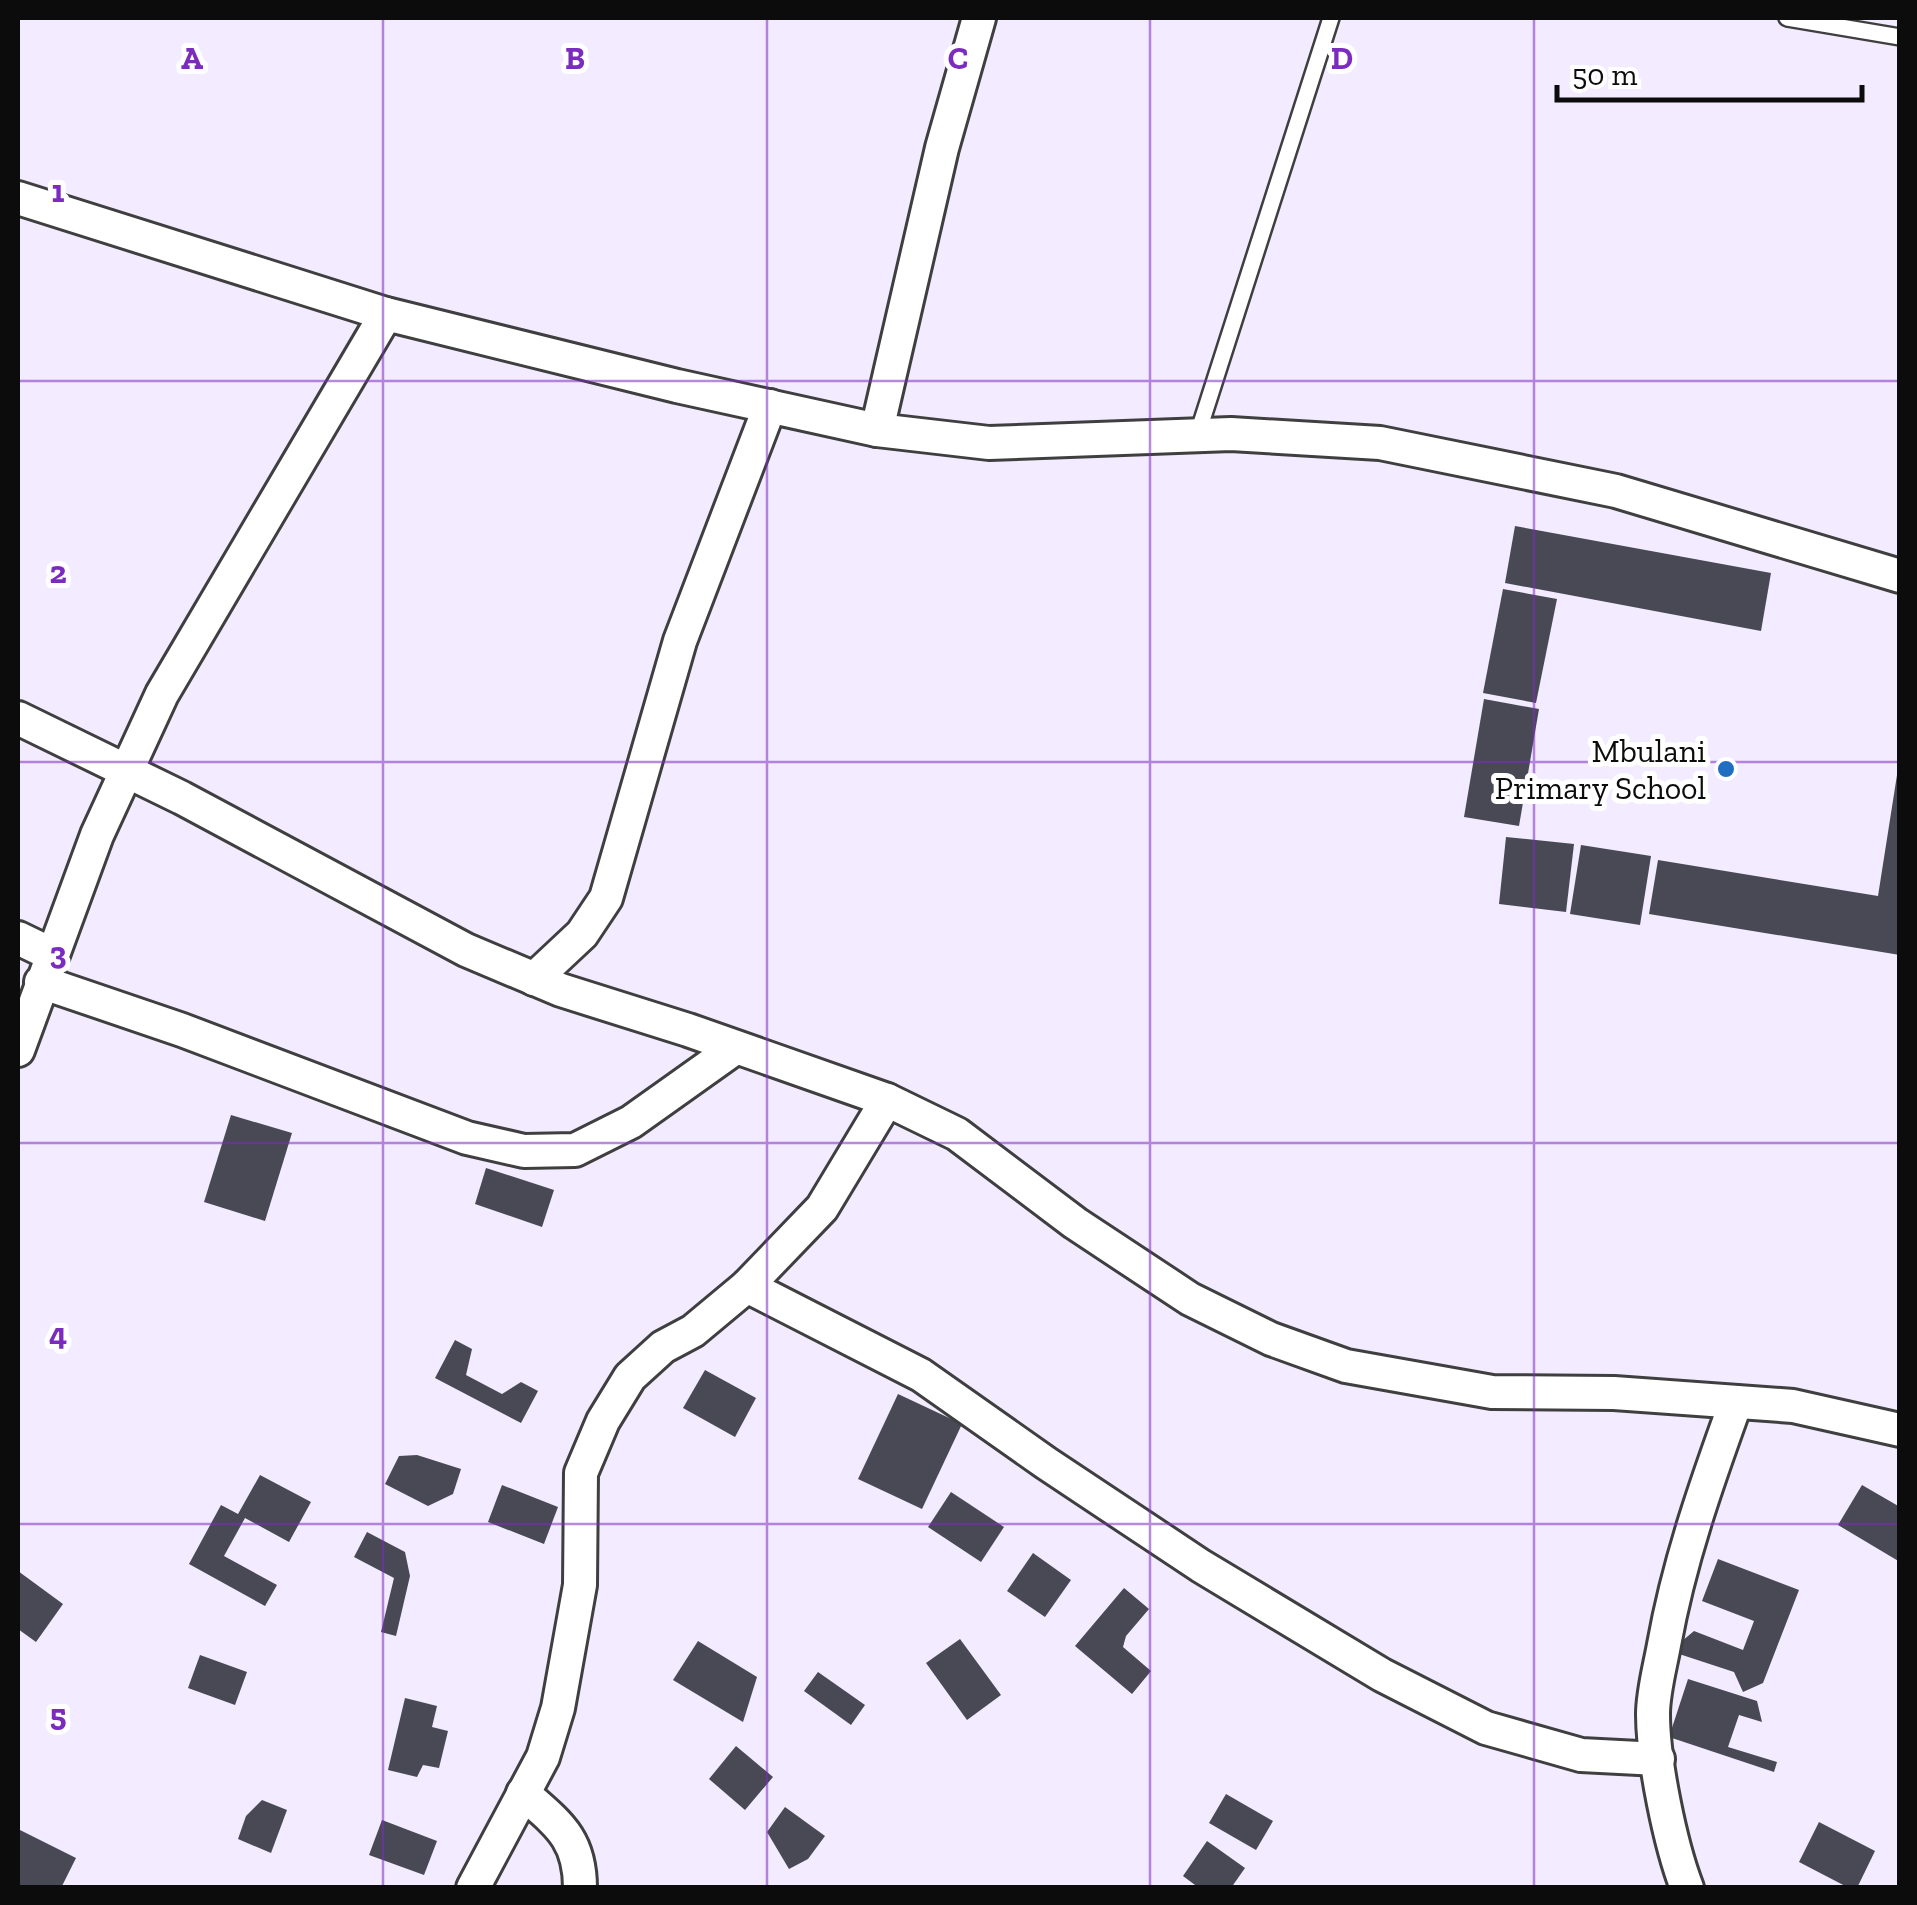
<svg xmlns="http://www.w3.org/2000/svg" width="1917" height="1905" font-family="'Zilla Slab',serif">
<style>
.building{fill:#484955}
.lines{fill:none;stroke-linecap:round;stroke-linejoin:round}
.lane-casing{stroke:#3f3f3f;stroke-width:20}
.street-casing{stroke:#3f3f3f;stroke-width:38}
.lane{stroke:#fff;stroke-width:15}
.street{stroke:#fff;stroke-width:32}
.grid{fill:none;stroke:#7b2cbf;stroke-width:2.5;stroke-opacity:0.55}
.poi-dot{fill:#206ec1;stroke:#fff;stroke-width:4}
.labels{text-anchor:middle;dominant-baseline:central;stroke-width:10;stroke-linejoin:round;paint-order:stroke}
.poi-label{font-size:32px;fill:#0c0c0c;stroke:#fff;text-anchor:end}
.grid-label{font-size:32px;text-anchor:middle;font-weight:bold;fill:#7b2cbf;stroke:#fff;stroke-width:10;stroke-linejoin:round;paint-order:stroke}
</style>
<rect width="100%" height="100%" fill="#f3ebff"/>
<!-- building -->
<g class="building">
<path d="M1515,526L1771,573L1761,631L1505,583Z"/>
<path d="M1503,589L1557,599L1536,703L1483,693Z"/>
<path d="M1484,699L1539,709L1519,826L1464,817Z"/>
<path d="M1897,775L1900,955L1649,914L1658,860L1878,896Z"/>
<path d="M1506,837L1574,844L1566,912L1499,904Z"/>
<path d="M1581,845L1651,856L1640,925L1570,914Z"/>
<path d="M231,1115L292,1133L265,1221L204,1202Z"/>
<path d="M486,1168L554,1190L542,1227L475,1204Z"/>
<path d="M455,1340L472,1349L466,1375L502,1394L521,1382L538,1391L521,1423L435,1378Z"/>
<path d="M705,1370L756,1398L735,1437L683,1408Z"/>
<path d="M898,1394L962,1424L922,1509L858,1479Z"/>
<path d="M417,1455L461,1469L453,1494L428,1506L385,1484L399,1456Z"/>
<path d="M260,1475L311,1502L289,1542L245,1518L224,1556L277,1585L265,1606L189,1564L221,1505L238,1514Z"/>
<path d="M502,1485L558,1507L544,1544L488,1522Z"/>
<path d="M1862,1485L1900,1507V1562L1838,1525Z"/>
<path d="M951,1492L1004,1527L981,1562L928,1527Z"/>
<path d="M367,1532L405,1552L410,1576L396,1636L381,1632L394,1578L354,1557Z"/>
<path d="M1033,1553L1071,1580L1045,1617L1007,1591Z"/>
<path d="M1718,1559L1799,1590L1763,1683L1743,1692L1734,1672L1670,1651L1694,1631L1743,1650L1754,1621L1702,1601Z"/>
<path d="M18,1571L63,1604L36,1642L18,1629Z"/>
<path d="M1124,1588L1149,1609L1126,1636L1123,1647L1151,1671L1132,1694L1075,1646Z"/>
<path d="M960,1639L1001,1695L967,1720L926,1663Z"/>
<path d="M698,1641L757,1677L743,1722L673,1680Z"/>
<path d="M200,1655L247,1672L235,1705L188,1688Z"/>
<path d="M818,1672L865,1705L851,1725L804,1691Z"/>
<path d="M1688,1679L1757,1701L1762,1722L1739,1715L1728,1747L1777,1762L1774,1772L1669,1737Z"/>
<path d="M405,1698L437,1706L432,1727L448,1731L439,1768L423,1765L417,1777L388,1770Z"/>
<path d="M736,1746L773,1777L745,1810L709,1779Z"/>
<path d="M1226,1794L1273,1821L1256,1850L1209,1823Z"/>
<path d="M262,1800L287,1810L271,1853L238,1839L246,1816Z"/>
<path d="M785,1807L825,1836L808,1859L789,1869L767,1832Z"/>
<path d="M382,1820L437,1841L424,1875L369,1855Z"/>
<path d="M1819,1822L1875,1851L1857,1888H1849L1799,1862Z"/>
<path d="M18,1829L76,1858L61,1888H18Z"/>
<path d="M1207,1841L1245,1868L1231,1888H1199L1183,1876Z"/>
</g>
<g class="lines">
<defs>
<g id="lane">
<path d="M1787,18L1900,37"/>
<path d="M1197,436L1331,18"/>
</g>
<g id="street">
<path d="M18,198L386,314L677,386L877,430L989,443L1231,434L1380,443L1616,491L1900,576"/>
<path d="M877,430L942,148L979,18"/>
<path d="M18,718L182,798L466,950L561,990L688,1030L887,1100L957,1134L1075,1223L1190,1299L1271,1339L1346,1366L1492,1392L1614,1393L1793,1406L1900,1430"/>
<path d="M18,938L51,954"/>
<path d="M534,979L582,934L606,898L680,641L770,406"/>
<path d="M41,982L182,1030L467,1138L524,1151L575,1150L631,1122L735,1048"/>
<path d="M18,1050L97,835L162,694L386,314"/>
<path d="M747,1286L921,1375L1046,1463L1201,1566L1382,1675L1486,1728L1581,1755L1658,1759"/>
<path d="M523,1793C558,1824 580,1838 580,1888"/>
<path d="M473,1888L543,1757L558,1708L580,1585L581,1473L603,1421L630,1377L663,1347L693,1331L747,1286L822,1208L887,1100"/>
<path d="M1687,1888C1670,1844 1653,1760 1653,1714C1653,1692 1660,1667 1664,1645C1679,1561 1707,1482 1736,1402"/>
</g>
</defs>
<!-- lane casing -->
<use href="#lane" class="lane-casing"/>
<!-- street casing -->
<use href="#street" class="street-casing"/>
<!-- lane -->
<use href="#lane" class="lane"/>
<!-- street -->
<use href="#street" class="street"/>
</g>
<!-- grid -->
<path class="grid" d="M383,18V1888M767,18V1888M1150,18V1888M1534,18V1888M18,381H1900M18,762H1900M18,1143H1900M18,1524H1900"/>
<!-- markers -->
<circle class="poi-dot" cx="1726" cy="769" r="10"/>
<g class="labels">
<!-- poi labels -->
<g class="poi-label">
<text x="1706" y="751">Mbulani<tspan x="1706" dy="37">Primary School</tspan></text>
</g>
</g>
<g class="grid-label">
<text x="192" y="69">A</text>
<text x="575" y="69">B</text>
<text x="958" y="69">C</text>
<text x="1342" y="69">D</text>
<text x="58" y="202">1</text>
<text x="58" y="583">2</text>
<text x="58" y="964">3</text>
<text x="58" y="1345">4</text>
<text x="58" y="1726">5</text>
</g>
<!-- border -->
<rect width="1917" height="1905" fill="none" stroke="#0c0c0c" stroke-width="40"/>
<!-- scale -->
<path d="M1557 85v15h305v-15" fill="none" stroke="#0c0c0c" stroke-width="5"/>
<text x="1572" y="85" font-size="30" fill="#0c0c0c" stroke="#ffffff" stroke-width="8" paint-order="stroke">50 m</text>
</svg>
